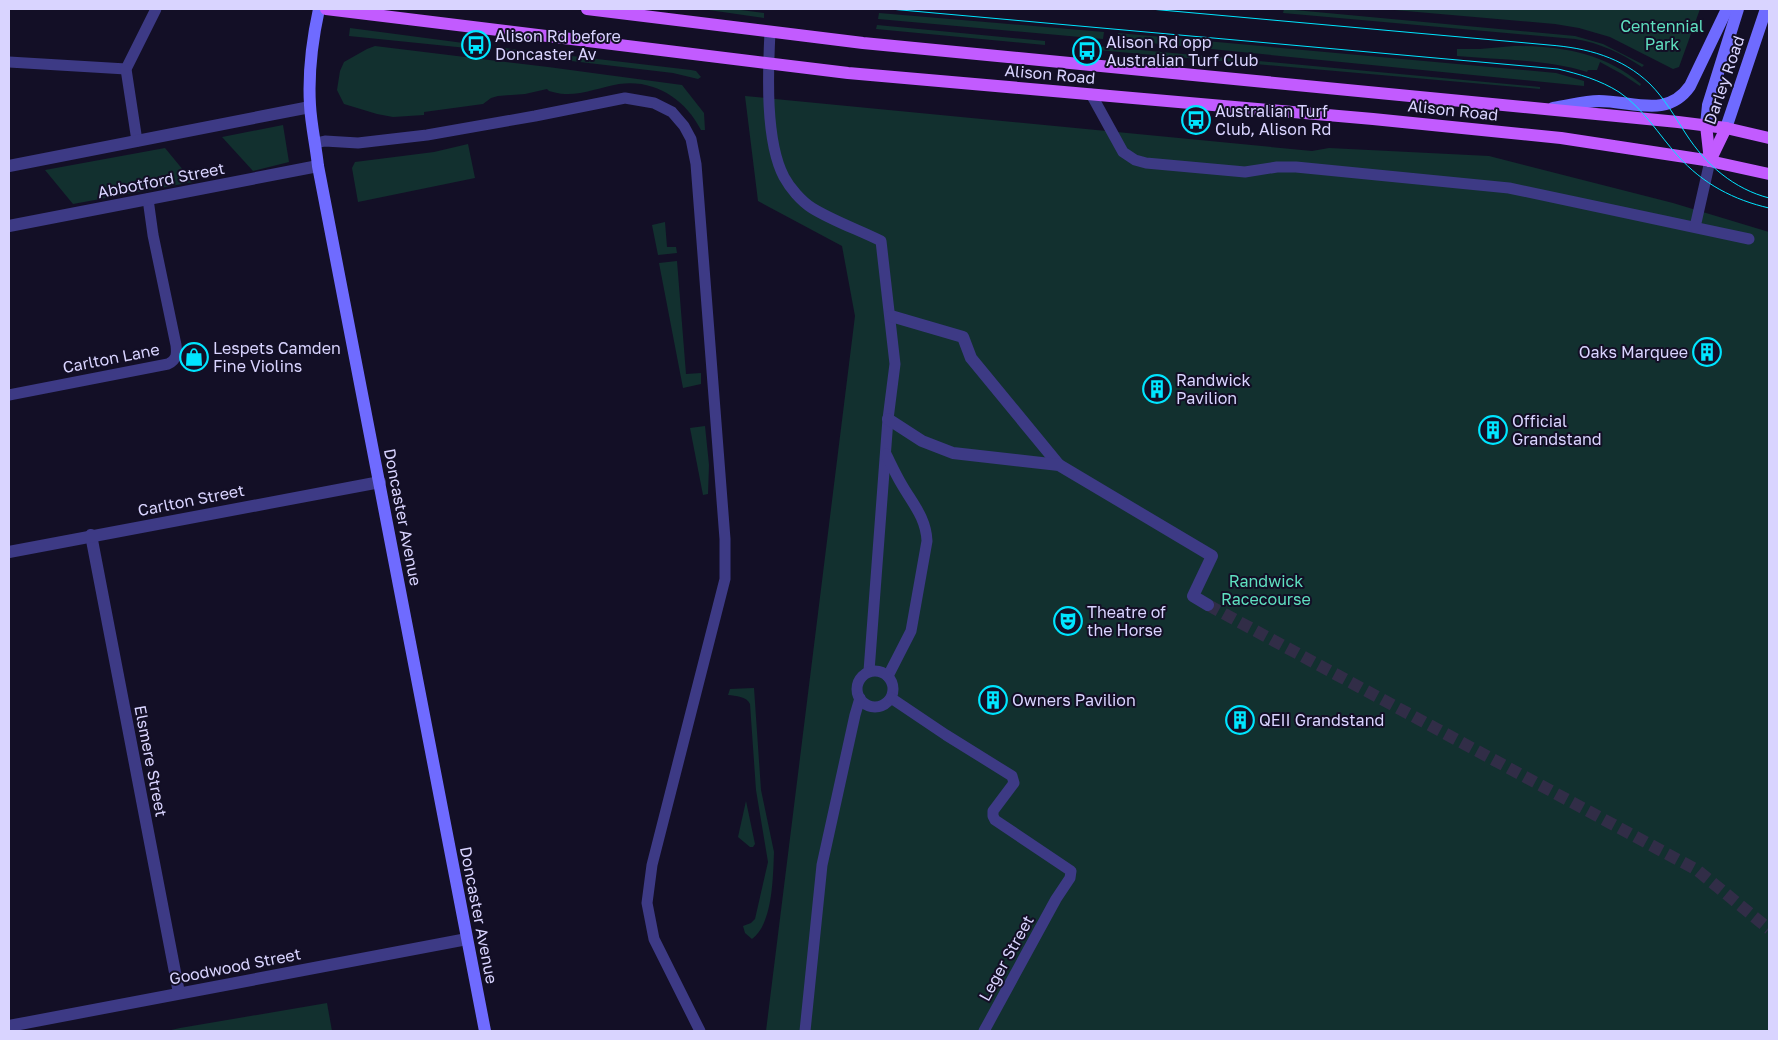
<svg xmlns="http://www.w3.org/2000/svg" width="1778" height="1040" viewBox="0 0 1778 1040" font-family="'Golos Text',sans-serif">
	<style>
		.green { fill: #12302f }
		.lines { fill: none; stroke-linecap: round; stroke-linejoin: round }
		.pedestrian-tunnel { stroke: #312d47; stroke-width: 12; stroke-dasharray: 12 6; stroke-linecap: butt }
		.service { stroke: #3d3a85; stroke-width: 11 }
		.pedestrian { stroke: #3d3a85; stroke-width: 12 }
		.minor { stroke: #3d3a85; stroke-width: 12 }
		.secondary { stroke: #6f6bff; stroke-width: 12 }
		.primary { stroke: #c25bff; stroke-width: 12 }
		.tram { stroke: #00e5ff; stroke-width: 1 }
		.labels { text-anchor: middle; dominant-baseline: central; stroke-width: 4; stroke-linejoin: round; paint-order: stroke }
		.park-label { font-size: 16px; fill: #5fe0c0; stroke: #130f26 }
		.poi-label { font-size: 16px; fill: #d9d4ff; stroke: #130f26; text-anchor: start }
		.street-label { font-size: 16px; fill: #d9d4ff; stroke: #130f26 }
	</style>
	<rect width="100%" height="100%" fill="#130f26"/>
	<g class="green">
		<polygon points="702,9 733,9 764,13 764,18"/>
		<path d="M1284,9L1575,36L1603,44L1644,65L1642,67C1621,53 1600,43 1575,39L1283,13Z"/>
		<polygon points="1383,9 1700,9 1679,67 1673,69 1610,37 1579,28 1555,24"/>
		<polygon points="879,13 1104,32 1103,39 878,19"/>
		<polygon points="877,25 1045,41 1045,45 876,29"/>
		<polygon points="350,28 471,44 467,48 349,36"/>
		<polygon points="1118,33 1556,73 1584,81 1584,86 1140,42 1133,38 1118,36"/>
		<path d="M375,46L548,67L682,85L704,113L705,130H701C685,99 655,79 619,84C602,87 581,95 565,94C560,94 554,92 549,91L547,89L525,94L498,96L491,98L483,104L424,112V115L393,117L377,114L344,104L337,90L340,71L344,62L367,49Z"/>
		<polygon points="1097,46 1540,87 1540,89 1097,50"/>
		<path d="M1514,46C1562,46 1604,53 1641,84L1640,86L1622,74L1600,62L1597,70H1588L1587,72C1547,59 1499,60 1457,56V49H1480Z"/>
		<polygon points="504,48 691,70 696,71 701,77 698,79 673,73 503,53"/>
		<polygon points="745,96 1312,151 1329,148 1489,156 1673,203 1769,232 1769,1031 766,1031 855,316 842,246 758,201"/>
		<polygon points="283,125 289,162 253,171 222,137"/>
		<polygon points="468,144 475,178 358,202 352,168 355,162 434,152"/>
		<polygon points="165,148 193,182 73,204 45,170"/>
		<polygon points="665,222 667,247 676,247 677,253 658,255 652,225"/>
		<polygon points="677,261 686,374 701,373 701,384 683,388 659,263"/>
		<polygon points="705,426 709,465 708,494 703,495 690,428"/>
		<path d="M754,688L761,790L774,852C773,876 773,924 752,939L745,933L743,926L751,923L755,919L768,862L756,790L750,704C746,696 736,696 728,695L730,689Z"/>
		<polygon points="746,801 755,844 753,847 750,847 738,837"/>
		<polygon points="327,1003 332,1031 167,1031 180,1028"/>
	</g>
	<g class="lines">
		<polyline class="pedestrian-tunnel" points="1208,605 1697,870 1769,929"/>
		<g class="service">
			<path d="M770,32C768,72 765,141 784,177C790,188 801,201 812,208C833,221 859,230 881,241L895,364L888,419L869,671"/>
			<polyline points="9,62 126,69"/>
			<polyline points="1091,94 1123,152 1135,160 1146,163 1245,172 1277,167 1296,167 1509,188 1749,239"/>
			<polyline points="137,141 126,69 156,9"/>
			<polyline points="316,143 325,141 358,143 427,135 535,116 625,98 654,103 672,112 684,126 691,139 696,164 725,539 725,579 652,865 647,903 654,939 700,1031"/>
			<polyline points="1695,227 1710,161"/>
			<path d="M9,395L168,364C177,360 177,354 176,345L153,235L148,199"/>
			<path d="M886,454C891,464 896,475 902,485C913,504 926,518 927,541L911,631L888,676"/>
			<circle cx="875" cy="689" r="18"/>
			<polyline points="891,698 946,735 1012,776 1014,783 993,811 993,816 995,820 1071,871 1070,878 1056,899 984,1031"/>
			<polyline points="805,1031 822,865 855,715 860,698"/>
		</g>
		<g class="pedestrian">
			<polyline points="891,316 963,337 971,358 1059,465"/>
			<polyline points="888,419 922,441 953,453 1059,465 1212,556 1193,596 1208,605"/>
		</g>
		<g class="minor">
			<polyline points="9,166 310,107"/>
			<polyline points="9,226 318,166"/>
			<polyline points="91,535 179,993"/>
			<polyline points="9,552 380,482"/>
			<polyline points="9,1026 467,939"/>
		</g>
		<g class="secondary">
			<path d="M319,9C312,41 308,72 310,105C311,125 316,146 318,166L485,1031"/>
			<path d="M1553,108C1568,106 1584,101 1599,101C1633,101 1667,119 1690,86L1727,9"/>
			<polyline points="1706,125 1708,105 1738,9"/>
			<polyline points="1726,128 1766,9"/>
		</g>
		<g class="primary">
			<polyline points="326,9 848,73 1373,119 1561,138 1705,160 1769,174"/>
			<polyline points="587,9 863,43 1678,122 1726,128 1769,138"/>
			<polyline points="1706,125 1710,161"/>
			<polyline points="1710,161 1726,128"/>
		</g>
		<g class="tram">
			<path d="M890,9L1558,69C1579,74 1600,80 1619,92C1644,109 1658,134 1678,156C1703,184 1734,200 1769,208"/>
			<path d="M1150,9L1549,45C1587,48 1622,57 1650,84C1665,99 1675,117 1686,134C1706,165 1734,189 1769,198"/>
		</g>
	</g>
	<defs>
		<symbol id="bus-ring" viewBox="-11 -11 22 22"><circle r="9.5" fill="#130f26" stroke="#00e5ff" stroke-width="1.5"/><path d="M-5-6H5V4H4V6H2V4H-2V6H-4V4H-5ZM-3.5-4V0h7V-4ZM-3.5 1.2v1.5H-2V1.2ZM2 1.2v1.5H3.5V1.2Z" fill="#00e5ff"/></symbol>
		<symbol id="building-ring" viewBox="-11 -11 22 22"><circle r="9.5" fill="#130f26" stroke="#00e5ff" stroke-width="1.5"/><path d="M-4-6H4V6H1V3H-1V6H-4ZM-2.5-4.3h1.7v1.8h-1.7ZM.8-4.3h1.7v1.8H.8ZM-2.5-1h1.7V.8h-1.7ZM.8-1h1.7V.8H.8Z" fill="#00e5ff"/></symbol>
		<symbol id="shop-ring" viewBox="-11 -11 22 22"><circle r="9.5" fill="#130f26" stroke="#00e5ff" stroke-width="1.5"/><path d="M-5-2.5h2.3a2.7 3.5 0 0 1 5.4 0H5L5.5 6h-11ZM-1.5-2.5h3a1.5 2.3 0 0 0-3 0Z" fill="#00e5ff"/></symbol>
		<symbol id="theatre-ring" viewBox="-11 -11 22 22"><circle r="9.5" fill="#130f26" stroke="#00e5ff" stroke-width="1.5"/><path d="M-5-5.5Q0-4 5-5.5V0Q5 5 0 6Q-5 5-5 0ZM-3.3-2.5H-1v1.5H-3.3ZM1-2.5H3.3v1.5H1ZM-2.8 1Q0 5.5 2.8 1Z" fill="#00e5ff"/></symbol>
	</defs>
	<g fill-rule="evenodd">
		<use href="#bus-ring" x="460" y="29" width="32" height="32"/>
		<use href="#bus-ring" x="1071" y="35" width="32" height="32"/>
		<use href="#bus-ring" x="1180" y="104" width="32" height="32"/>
		<use href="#building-ring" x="1691" y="336" width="32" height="32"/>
		<use href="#shop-ring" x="178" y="341" width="32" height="32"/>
		<use href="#building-ring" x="1141" y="373" width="32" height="32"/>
		<use href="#building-ring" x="1477" y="414" width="32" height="32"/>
		<use href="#theatre-ring" x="1052" y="605" width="32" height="32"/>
		<use href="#building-ring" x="977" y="684" width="32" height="32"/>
		<use href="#building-ring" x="1224" y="704" width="32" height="32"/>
	</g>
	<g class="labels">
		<g class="park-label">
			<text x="1662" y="26">Centennial<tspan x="1662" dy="18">Park</tspan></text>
			<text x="1266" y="581">Randwick<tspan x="1266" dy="18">Racecourse</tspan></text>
		</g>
		<g class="poi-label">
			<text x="495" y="36">Alison Rd before<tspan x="495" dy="18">Doncaster Av</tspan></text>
			<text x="1106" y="42">Alison Rd opp<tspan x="1106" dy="18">Australian Turf Club</tspan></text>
			<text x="1215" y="111">Australian Turf<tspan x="1215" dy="18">Club, Alison Rd</tspan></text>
			<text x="213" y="348">Lespets Camden<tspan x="213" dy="18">Fine Violins</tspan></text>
			<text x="1688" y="352" text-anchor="end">Oaks Marquee</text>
			<text x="1176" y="380">Randwick<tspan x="1176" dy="18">Pavilion</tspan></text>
			<text x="1512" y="421">Official<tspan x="1512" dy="18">Grandstand</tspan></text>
			<text x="1087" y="612">Theatre of<tspan x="1087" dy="18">the Horse</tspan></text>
			<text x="1012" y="700">Owners Pavilion</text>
			<text x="1259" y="720">QEII Grandstand</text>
		</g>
		<g class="street-label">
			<text transform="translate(1050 74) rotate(5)">Alison Road</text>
			<text transform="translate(1724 80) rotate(-71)">Darley Road</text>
			<text transform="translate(1453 110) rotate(6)">Alison Road</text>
			<text transform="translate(161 180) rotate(-11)">Abbotford Street</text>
			<text transform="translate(111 358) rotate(-11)">Carlton Lane</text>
			<text transform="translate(191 500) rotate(-11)">Carlton Street</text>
			<text transform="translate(403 517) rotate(79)">Doncaster Avenue</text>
			<text transform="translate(151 761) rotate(79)">Elsmere Street</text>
			<text transform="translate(479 915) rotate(79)">Doncaster Avenue</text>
			<text transform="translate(1006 958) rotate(-61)">Leger Street</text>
			<text transform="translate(235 966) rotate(-11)">Goodwood Street</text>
		</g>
	</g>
	<rect width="1778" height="1040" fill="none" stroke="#d9d4ff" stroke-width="20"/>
</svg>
